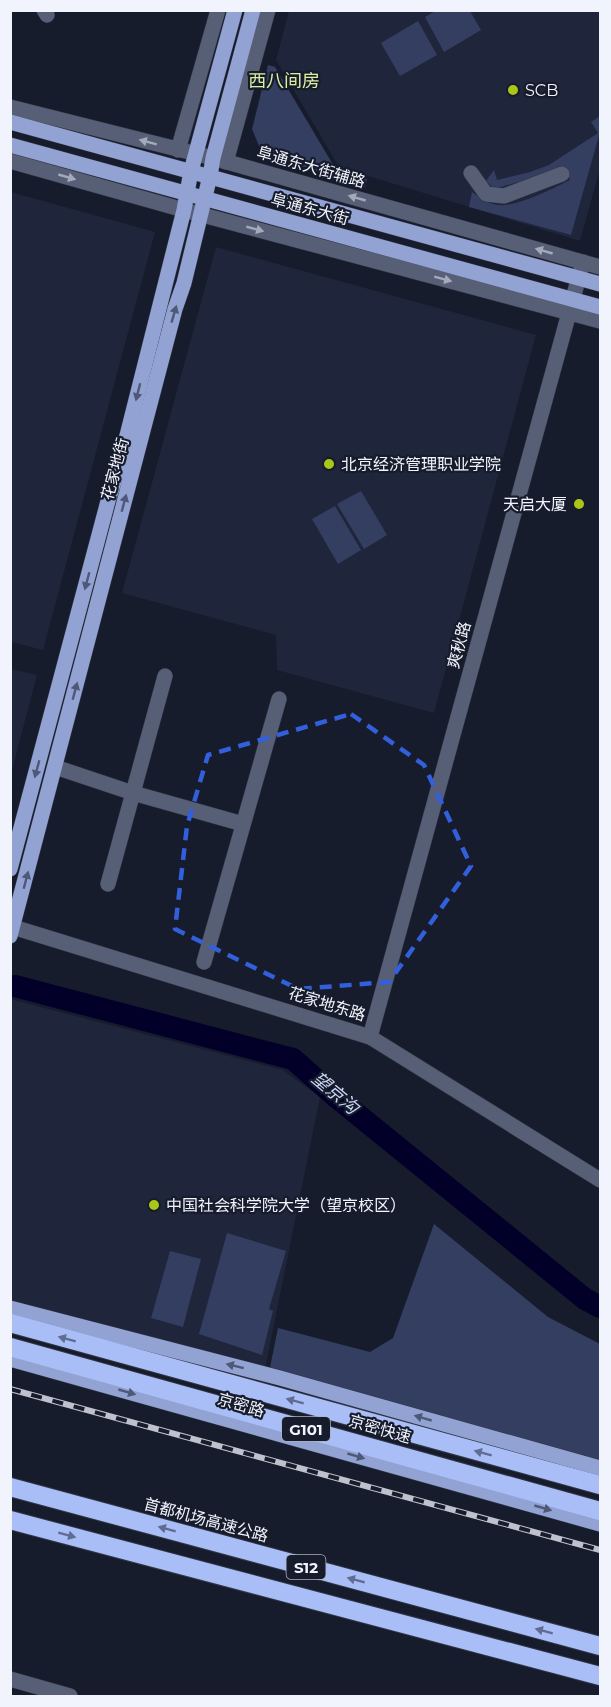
<svg xmlns="http://www.w3.org/2000/svg" width="611" height="1707" viewBox="0 0 611 1707" font-family="Montserrat,'Noto Sans SC',sans-serif">
	<style>
		.built { fill: #1f253b }
		.green { fill: #333e61 }
		.lines { fill: none; stroke-linecap: round; stroke-linejoin: round }
		.river { stroke: #020029; stroke-width: 22 }
		.minor-casing { stroke: #313645; stroke-width: 16 }
		.major-casing { stroke: #313645; stroke-width: 16 }
		.highway-casing { stroke: #313645; stroke-width: 20 }
		.minor { stroke: #575f77; stroke-width: 15 }
		.major { stroke: #92a2d3; stroke-width: 15 }
		.highway { stroke: #a9bdf7; stroke-width: 18 }
		.rail-casing { stroke: #bfc2cd; stroke-width: 6 }
		.rail { stroke: #171c2c; stroke-width: 4; stroke-dasharray: 11; stroke-linecap: butt }
		.oneway { fill: #a4aaba }
		.oneway2 { fill: #4e5877 }
		.oneway3 { fill: #606c92 }
		.marked { fill: none; stroke: #325fdc; stroke-width: 4.5; stroke-dasharray: 12 8; stroke-linejoin: round }
		.poi-dot { fill: #aac717; stroke: #171c2c; stroke-width: 2 }
		.labels { text-anchor: middle; dominant-baseline: central; stroke-width: 4.5; stroke-linejoin: round; paint-order: stroke }
		.shield { fill: #171c2c; stroke: #b0b3be; stroke-width: 1.5 }
		.shield-label { font-size: 15px; font-weight: bold; fill: #f1f4fd }
		.poi-label { font-size: 16px; fill: #f1f4fd; stroke: #171c2c; text-anchor: start }
		.street-label { font-size: 16px; fill: #f1f4fd; stroke: #171c2c }
		.neighbourhood-label { font-size: 18px; fill: #dbeea1; stroke: #171c2c }
		.water-label { font-size: 18px; font-style: italic; fill: #ccd8f8; stroke: #171c2c }
	</style>
	<rect width="100%" height="100%" fill="#171c2c"/>
	<g class="built">
		<polygon points="289,11 600,11 600,169 580,241 339,167 276,60"/>
		<polygon points="11,192 155,232 43,650 11,642"/>
		<polygon points="216,247 536,335 434,713 277,670 276,635 122,593"/>
		<polygon points="11,669 37,675 11,774 10,669"/>
		<polygon points="10,999 283,1070 320,1097 263,1379 11,1313"/>
	</g>
	<g class="green">
		<polygon points="437,10 470,11 481,30 444,52 425,17"/>
		<polygon points="418,21 437,55 400,76 381,43"/>
		<polygon points="268,65 275,67 335,168 367,179 365,187 262,153 252,129"/>
		<path d="M600,116V132L571,235L469,207L472,192C480,197 488,204 498,205C517,207 552,189 570,180L562,166L535,177L494,189L486,181L494,170L497,180L530,172L549,165L598,133L591,122Z"/>
		<polygon points="361,491 387,535 364,549 337,504"/>
		<polygon points="335,506 361,550 338,564 312,519"/>
		<polygon points="434,1224 548,1317 600,1344 600,1478 267,1382 278,1328 370,1352 393,1338"/>
		<polygon points="227,1233 286,1251 269,1309 273,1311 262,1355 199,1334"/>
		<polygon points="170,1251 201,1259 183,1327 151,1318"/>
	</g>
	<g class="lines">
		<polyline class="river" points="15,986 293,1059 336,1097 585,1299 600,1307"/>
		<defs>
			<g id="minor">
				<polyline points="44,10 47,15"/>
				<polyline points="10,107 213,158 600,267"/>
				<polyline points="178,150 218,10"/>
				<polyline points="10,161 184,210 600,321"/>
				<polyline points="226,162 268,10"/>
				<polyline points="471,173 486,194 504,196 562,174"/>
				<polyline points="55,767 133,793 243,824"/>
				<polyline points="108,884 165,676"/>
				<polyline points="13,927 370,1037 600,1180"/>
				<polyline points="204,962 279,699"/>
				<polyline points="370,1037 583,262"/>
				<polyline points="10,1679 70,1696"/>
			</g>
			<g id="major">
				<polyline points="10,122 600,284"/>
				<polyline points="10,145 600,307"/>
				<polyline points="10,869 108,501 120,463 184,210 191,171 235,10"/>
				<polyline points="10,936 175,309 184,283 210,176 213,158 253,10"/>
				<polyline points="10,1308 280,1378 600,1468"/>
				<polyline points="10,1359 600,1524"/>
			</g>
			<g id="highway">
				<polyline points="10,1323 600,1485"/>
				<polyline points="10,1347 600,1511"/>
				<polyline points="10,1487 600,1646"/>
				<polyline points="10,1520 600,1676"/>
			</g>
		</defs>
		<use href="#minor" class="minor-casing"/>
		<use href="#major" class="major-casing"/>
		<use href="#highway" class="highway-casing"/>
		<use href="#minor" class="minor"/>
		<use href="#major" class="major"/>
		<use href="#highway" class="highway"/>
		<defs>
			<polyline id="rail" points="10,1389 600,1550"/>
		</defs>
		<use href="#rail" class="rail-casing"/>
		<use href="#rail" class="rail"/>
	</g>
	<defs><path id="oneway-solid" d="M-6-.8H1V-3.2L6.5 0L1 3.2V.8H-6Z" transform="scale(1.5)"/></defs>
	<g class="oneway">
		<use href="#oneway-solid" transform="translate(148 142) rotate(-165)"/>
		<use href="#oneway-solid" transform="translate(67 177) rotate(16)"/>
		<use href="#oneway-solid" transform="translate(357 198) rotate(-164)"/>
		<use href="#oneway-solid" transform="translate(255 229) rotate(15)"/>
		<use href="#oneway-solid" transform="translate(544 251) rotate(-164)"/>
		<use href="#oneway-solid" transform="translate(443 279) rotate(15)"/>
	</g>
	<g class="oneway2">
		<use href="#oneway-solid" transform="translate(174 314) rotate(-74)"/>
		<use href="#oneway-solid" transform="translate(138 392) rotate(104)"/>
		<use href="#oneway-solid" transform="translate(124 503) rotate(-75)"/>
		<use href="#oneway-solid" transform="translate(87 581) rotate(105)"/>
		<use href="#oneway-solid" transform="translate(75 691) rotate(-75)"/>
		<use href="#oneway-solid" transform="translate(37 769) rotate(105)"/>
		<use href="#oneway-solid" transform="translate(26 880) rotate(-75)"/>
		<use href="#oneway-solid" transform="translate(235 1366) rotate(-166)"/>
		<use href="#oneway-solid" transform="translate(127 1392) rotate(16)"/>
		<use href="#oneway-solid" transform="translate(423 1418) rotate(-164)"/>
		<use href="#oneway-solid" transform="translate(356 1456) rotate(16)"/>
		<use href="#oneway-solid" transform="translate(543 1508) rotate(16)"/>
	</g>
	<g class="oneway3">
		<use href="#oneway-solid" transform="translate(67 1339) rotate(-165)"/>
		<use href="#oneway-solid" transform="translate(295 1401) rotate(-165)"/>
		<use href="#oneway-solid" transform="translate(483 1453) rotate(-165)"/>
		<use href="#oneway-solid" transform="translate(167 1529) rotate(-165)"/>
		<use href="#oneway-solid" transform="translate(67 1535) rotate(15)"/>
		<use href="#oneway-solid" transform="translate(356 1580) rotate(-165)"/>
		<use href="#oneway-solid" transform="translate(544 1631) rotate(-165)"/>
	</g>
	<path class="marked" d="M351,714L424,765L471,866L389,982L298,989L175,929L187,826L208,755Z"/>
	<g class="poi-dot">
		<circle cx="513" cy="90" r="6"/>
		<circle cx="329" cy="464" r="6"/>
		<circle cx="579" cy="504" r="6"/>
		<circle cx="154" cy="1205" r="6"/>
	</g>
	<g class="labels">
		<g class="shield">
			<rect x="282" y="1417" width="48" height="24" rx="4.5"/>
			<rect x="286.5" y="1555" width="39" height="24" rx="4.5"/>
		</g>
		<g class="shield-label">
			<text x="306" y="1429">G101</text>
			<text x="306" y="1567">S12</text>
		</g>
		<g class="poi-label">
			<text x="525" y="90">SCB</text>
			<text x="341" y="464">北京经济管理职业学院</text>
			<text x="567" y="504" text-anchor="end">天启大厦</text>
			<text x="166" y="1205">中国社会科学院大学（望京校区）</text>
		</g>
		<g class="street-label">
			<text transform="translate(311 167) rotate(16)">阜通东大街辅路</text>
			<text transform="translate(310 209) rotate(15)">阜通东大街</text>
			<text transform="translate(115 469) rotate(-75)">花家地街</text>
			<text transform="translate(459 645) rotate(-75)">爽秋路</text>
			<text transform="translate(327 1004) rotate(17)">花家地东路</text>
			<text transform="translate(241 1405) rotate(16)">京密路</text>
			<text transform="translate(380 1429) rotate(16)">京密快速</text>
			<text transform="translate(206 1520) rotate(15)">首都机场高速公路</text>
		</g>
		<g class="neighbourhood-label">
			<text x="284" y="81">西八间房</text>
		</g>
		<g class="water-label">
			<text transform="translate(335 1093) rotate(40)">望京沟</text>
		</g>
	</g>
	<rect width="611" height="1707" fill="none" stroke="#f1f4fd" stroke-width="24"/>
</svg>
